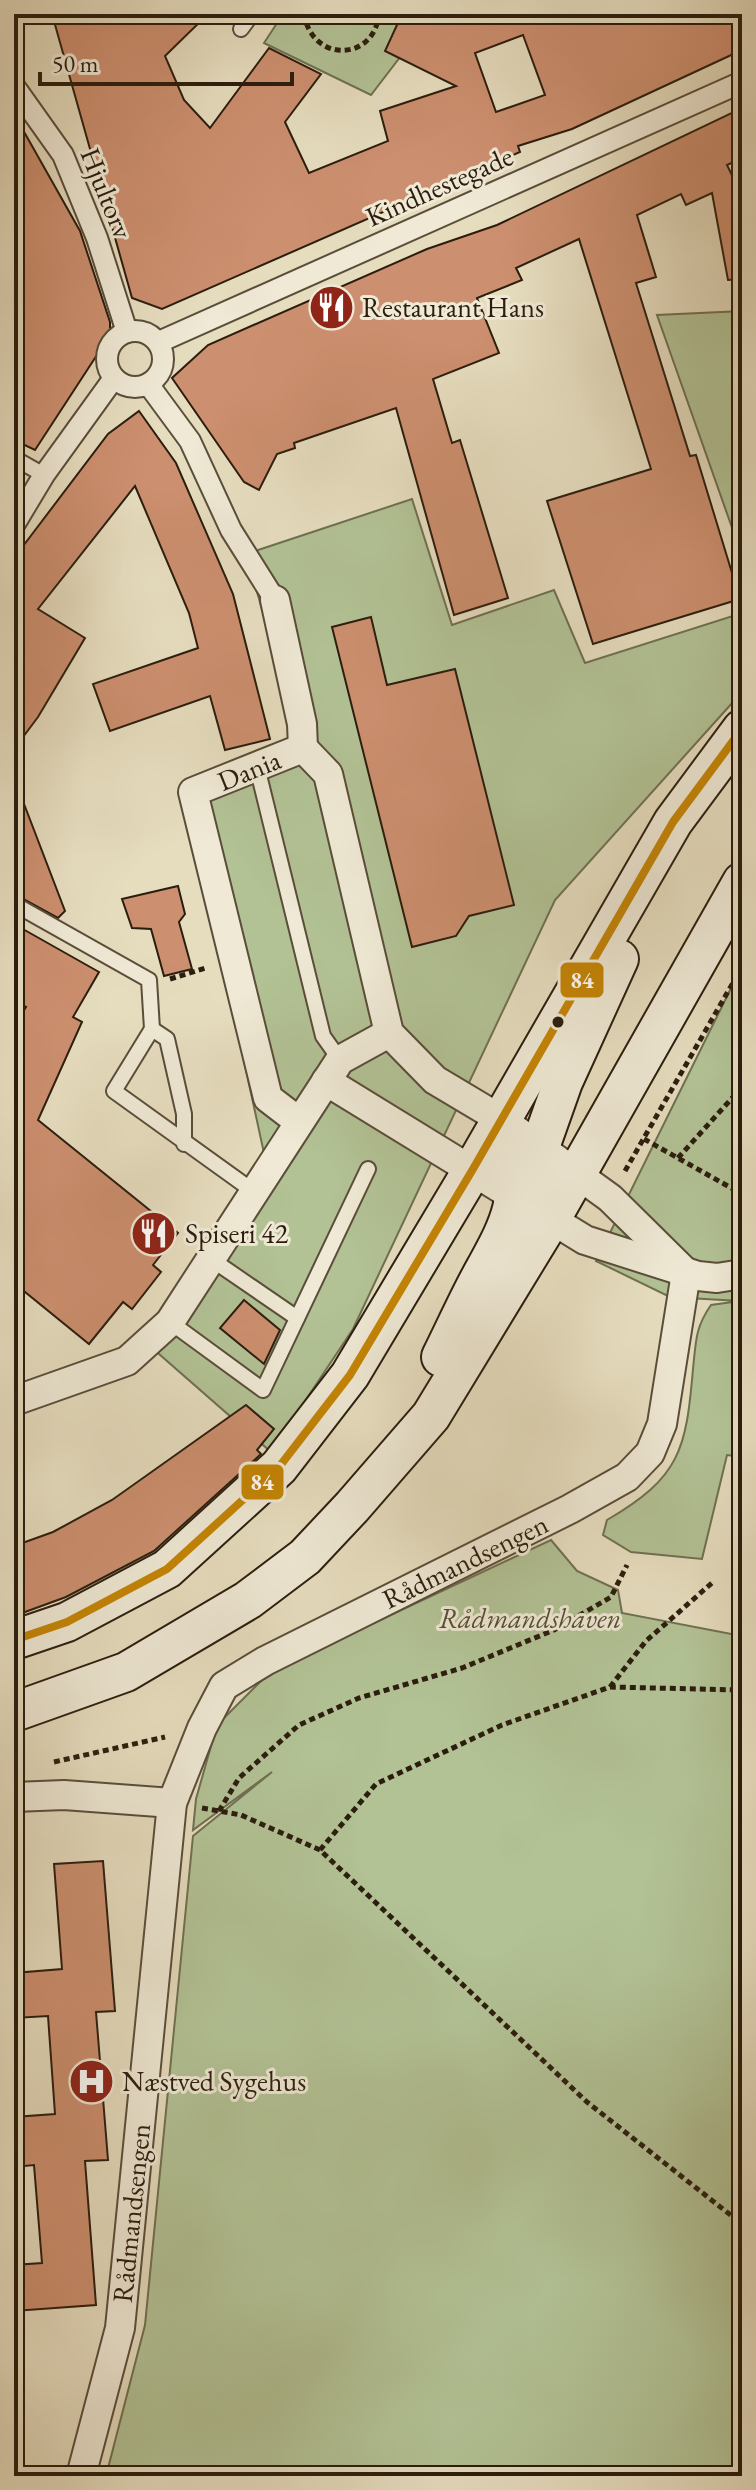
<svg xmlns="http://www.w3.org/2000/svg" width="756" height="2490" viewBox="0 0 756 2490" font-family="'EB Garamond',serif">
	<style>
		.green { fill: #b2c295; stroke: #6e7052; stroke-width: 2 }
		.building { fill: #cc8f6f; stroke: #2b1d0e; stroke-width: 2; fill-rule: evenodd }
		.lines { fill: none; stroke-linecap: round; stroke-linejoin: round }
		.service-casing { stroke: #5a4d3a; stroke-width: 18 }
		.pedestrian-casing { stroke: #5a4d3a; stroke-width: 24 }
		.minor-casing { stroke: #5a4d3a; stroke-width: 32 }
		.secondary-casing { stroke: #2b1d0e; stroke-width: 42 }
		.path { stroke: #2b1d0e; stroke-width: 5; stroke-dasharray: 6 4; stroke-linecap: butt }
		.service { stroke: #efe9d5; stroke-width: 14 }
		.pedestrian { stroke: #efe9d5; stroke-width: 20 }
		.minor { stroke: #efe9d5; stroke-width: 28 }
		.secondary { stroke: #efe9d5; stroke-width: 38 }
		.bus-1-casing { stroke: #efe9d5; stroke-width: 14 }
		.bus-1 { stroke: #c48404; stroke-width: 8 }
		.bus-dot { fill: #2b1d0e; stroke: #efe9d5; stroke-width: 3 }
		.labels { text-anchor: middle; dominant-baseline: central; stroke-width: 6; stroke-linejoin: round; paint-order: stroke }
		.street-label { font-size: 28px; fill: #2b1d0e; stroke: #efe9d5 }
		.poi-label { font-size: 28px; fill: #2b1d0e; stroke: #efe9d5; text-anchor: start }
		.park-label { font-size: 28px; font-style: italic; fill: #544f36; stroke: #efe9d5 }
		.line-badge { stroke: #efe9d5; stroke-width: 3 }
		.badge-label { font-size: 22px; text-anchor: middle; font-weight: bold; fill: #fff }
	</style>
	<rect width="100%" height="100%" fill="#e6ddbf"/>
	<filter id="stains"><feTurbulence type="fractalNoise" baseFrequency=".0025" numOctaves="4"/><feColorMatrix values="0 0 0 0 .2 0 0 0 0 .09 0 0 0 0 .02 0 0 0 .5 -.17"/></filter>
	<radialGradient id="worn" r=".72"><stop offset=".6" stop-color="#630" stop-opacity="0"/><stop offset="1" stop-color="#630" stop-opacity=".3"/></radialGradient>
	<g class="green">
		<polygon points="283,14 396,14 420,31 371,95 264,43"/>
		<polygon points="742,311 742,556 657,315"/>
		<polygon points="412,499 452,625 554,590 585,663 742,613 742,692 555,900 353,1329 271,1452 151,1347 267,1167 217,936 182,797 304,754 246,554"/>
		<path d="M742,966V1457L727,1455L702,1559L631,1552L603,1535L607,1520C681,1477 686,1449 693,1369C696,1341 695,1328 711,1305L740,1301L670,1297L596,1261Z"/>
		<polygon points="551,1540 577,1571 618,1590 622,1613 742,1636 742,2476 106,2476 145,2325 193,1836 272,1772 193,1830 196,1799 217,1725 271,1671"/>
	</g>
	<g class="building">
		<path d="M52,14H208L165,56L184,100L210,128L269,48L321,74L285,122L309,173L388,141L380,111L456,86L385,51L402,14H742V50L572,129L518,146L520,152L162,309L132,298ZM523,35L545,95L496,112L475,53Z"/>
		<polygon points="742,108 742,158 727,165 742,196 742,279 728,280 712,193 686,205 681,194 637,215 656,277 636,283 690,456 696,455 740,599 593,644 547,501 651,469 579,239 516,268 522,280 477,298 499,353 433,379 452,443 460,440 508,598 454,615 396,408 294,443 295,448 277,454 259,490 244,482 172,378 208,345 427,249 497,225"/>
		<polygon points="14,114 80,231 110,322 110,335 35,450 14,440"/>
		<polygon points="139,411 176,463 233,594 270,739 225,750 210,696 110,731 93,684 198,648 189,613 135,486 38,609 85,638 38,717 14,749 14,558 108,434"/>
		<polygon points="371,617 387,685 455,669 514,905 469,916 456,936 412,947 332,627"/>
		<polygon points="16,783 65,911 58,918 14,894"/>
		<polygon points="178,886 185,914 179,922 192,969 164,976 151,929 132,928 122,899"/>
		<polygon points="14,924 99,972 73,1017 82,1022 38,1120 178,1233 153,1265 161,1272 132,1309 123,1302 89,1344 14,1283 14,1027 26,1007 14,1001"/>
		<polygon points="244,1300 280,1330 264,1364 220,1328"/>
		<polygon points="246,1405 274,1429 257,1450 261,1454 154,1551 66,1597 14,1616 14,1546 53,1532 112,1500"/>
		<polygon points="103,1861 115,2011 96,2012 108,2160 85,2161 96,2305 14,2311 14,2265 42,2263 34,2165 14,2167 14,2117 55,2114 48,2016 14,2018 14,1973 62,1969 54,1864"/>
	</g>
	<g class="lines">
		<defs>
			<g id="service">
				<polyline points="241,29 252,14"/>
				<polyline points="14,458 44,475"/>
				<polyline points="257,767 323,1036 340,1060"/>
				<polyline points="14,904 149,980 152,1029"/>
				<polyline points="184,1144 184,1114 167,1039 152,1029 114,1091 253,1191"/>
				<polyline points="211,1259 297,1318"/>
				<polyline points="170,1322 263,1390 368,1169"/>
			</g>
			<g id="pedestrian">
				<polyline points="14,86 63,155 97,238 127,332"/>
				<circle cx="135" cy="359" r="28"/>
				<polyline points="159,342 742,82"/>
				<polyline points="148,384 190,441 231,530 275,600"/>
				<polyline points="14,525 44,475 114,378"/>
			</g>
			<g id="minor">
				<polyline points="275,600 302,724 303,748"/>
				<polyline points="303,748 328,774 389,1033 435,1080 502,1120 610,1198 686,1273"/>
				<polyline points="326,1081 585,1240 698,1276 717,1278 742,1274"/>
				<polyline points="298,1121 268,1098 193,792 303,748"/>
				<polyline points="14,1401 127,1361 170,1322 340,1060 389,1033"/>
				<polyline points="14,1797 64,1795 172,1803"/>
				<polyline points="81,2476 120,2328 172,1803 202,1728 224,1686 265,1661 570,1509 627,1477 650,1453 662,1424 686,1273"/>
			</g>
			<g id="secondary">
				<polyline points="551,1219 540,1178 540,1147 563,1082 619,959"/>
				<path d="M441,1357C454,1331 466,1304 480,1278C509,1225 526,1199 507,1137"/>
				<polyline points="14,1640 67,1622 167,1569 279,1467 350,1375 473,1169 673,822 742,729"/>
				<polyline points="14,1712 126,1672 248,1600 305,1557 352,1507 431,1416 551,1219 742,882"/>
			</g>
		</defs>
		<use href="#service" class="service-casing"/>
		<use href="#pedestrian" class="pedestrian-casing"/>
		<use href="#minor" class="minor-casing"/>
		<use href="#secondary" class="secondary-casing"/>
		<g class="path">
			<path d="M304,14C312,63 374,62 379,14"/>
			<polyline points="170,979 206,968"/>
			<polyline points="644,1139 742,1194"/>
			<polyline points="678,1158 742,1087"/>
			<polyline points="625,1171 742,967"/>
			<polyline points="610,1687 646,1641 713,1582"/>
			<polyline points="54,1762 165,1737"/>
			<polyline points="202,1808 241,1815 320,1850 587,2102 742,2224"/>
			<polyline points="219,1811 239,1778 299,1725 359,1698 462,1668 554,1630 611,1597 627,1565"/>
			<polyline points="320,1850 376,1784 502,1725 610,1687 742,1690"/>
		</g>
		<use href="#service" class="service"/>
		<use href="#pedestrian" class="pedestrian"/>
		<use href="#minor" class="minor"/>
		<use href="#secondary" class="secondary"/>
		<defs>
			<polyline id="bus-1" points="14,1640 67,1622 167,1569 279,1467 350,1375 473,1169 673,822 742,729"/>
		</defs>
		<use href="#bus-1" class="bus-1-casing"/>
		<use href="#bus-1" class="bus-1"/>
	</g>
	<defs>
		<symbol id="restaurant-disc" viewBox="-11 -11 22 22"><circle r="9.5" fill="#8f2418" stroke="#efe9d5"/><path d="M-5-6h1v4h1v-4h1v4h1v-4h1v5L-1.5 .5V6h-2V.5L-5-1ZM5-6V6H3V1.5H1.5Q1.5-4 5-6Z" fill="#fff"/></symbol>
		<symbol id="hospital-disc" viewBox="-11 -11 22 22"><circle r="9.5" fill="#8f2418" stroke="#efe9d5"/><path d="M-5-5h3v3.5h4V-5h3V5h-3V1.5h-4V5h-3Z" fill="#fff"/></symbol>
	</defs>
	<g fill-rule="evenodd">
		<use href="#restaurant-disc" x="306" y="282" width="51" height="51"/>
		<use href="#restaurant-disc" x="128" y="1208" width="51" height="51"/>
		<use href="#hospital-disc" x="66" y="2056" width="51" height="51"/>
	</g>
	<circle class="bus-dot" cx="558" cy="1022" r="7"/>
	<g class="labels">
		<g class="street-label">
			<text transform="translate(439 186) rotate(-24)">Kindhestegade</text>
			<text transform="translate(107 193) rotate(68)">Hjultorv</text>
			<text transform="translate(249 770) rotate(-22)">Dania</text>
			<text transform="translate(465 1561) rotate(-26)">Rådmandsengen</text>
			<text transform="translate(131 2213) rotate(-84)">Rådmandsengen</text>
		</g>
		<g class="poi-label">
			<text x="362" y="307">Restaurant Hans</text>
			<text x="185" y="1233">Spiseri 42</text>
			<text x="122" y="2081">Næstved Sygehus</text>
		</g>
		<g class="park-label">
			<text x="530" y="1618">Rådmandshaven</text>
		</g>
	</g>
	<g class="line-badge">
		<rect x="559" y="961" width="46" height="38" rx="8" fill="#c48404"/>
		<rect x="240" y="1463" width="45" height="38" rx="8" fill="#c48404"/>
	</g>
	<g class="badge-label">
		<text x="582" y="988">84</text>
		<text x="262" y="1490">84</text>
	</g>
	<rect width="756" height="2490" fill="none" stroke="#e6ddbf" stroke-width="48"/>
	<rect x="16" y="16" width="724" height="2458" fill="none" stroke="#2b1d0e" stroke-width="4"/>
	<rect x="24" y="24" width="708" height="2442" fill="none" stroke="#2b1d0e" stroke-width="2"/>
	<path d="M40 72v12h252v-12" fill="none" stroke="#2b1d0e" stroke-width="4"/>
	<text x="52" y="72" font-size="24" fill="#2b1d0e" stroke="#efe9d5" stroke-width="6" paint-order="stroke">50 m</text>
	<rect width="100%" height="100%" filter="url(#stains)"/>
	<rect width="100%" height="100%" fill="url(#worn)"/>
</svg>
